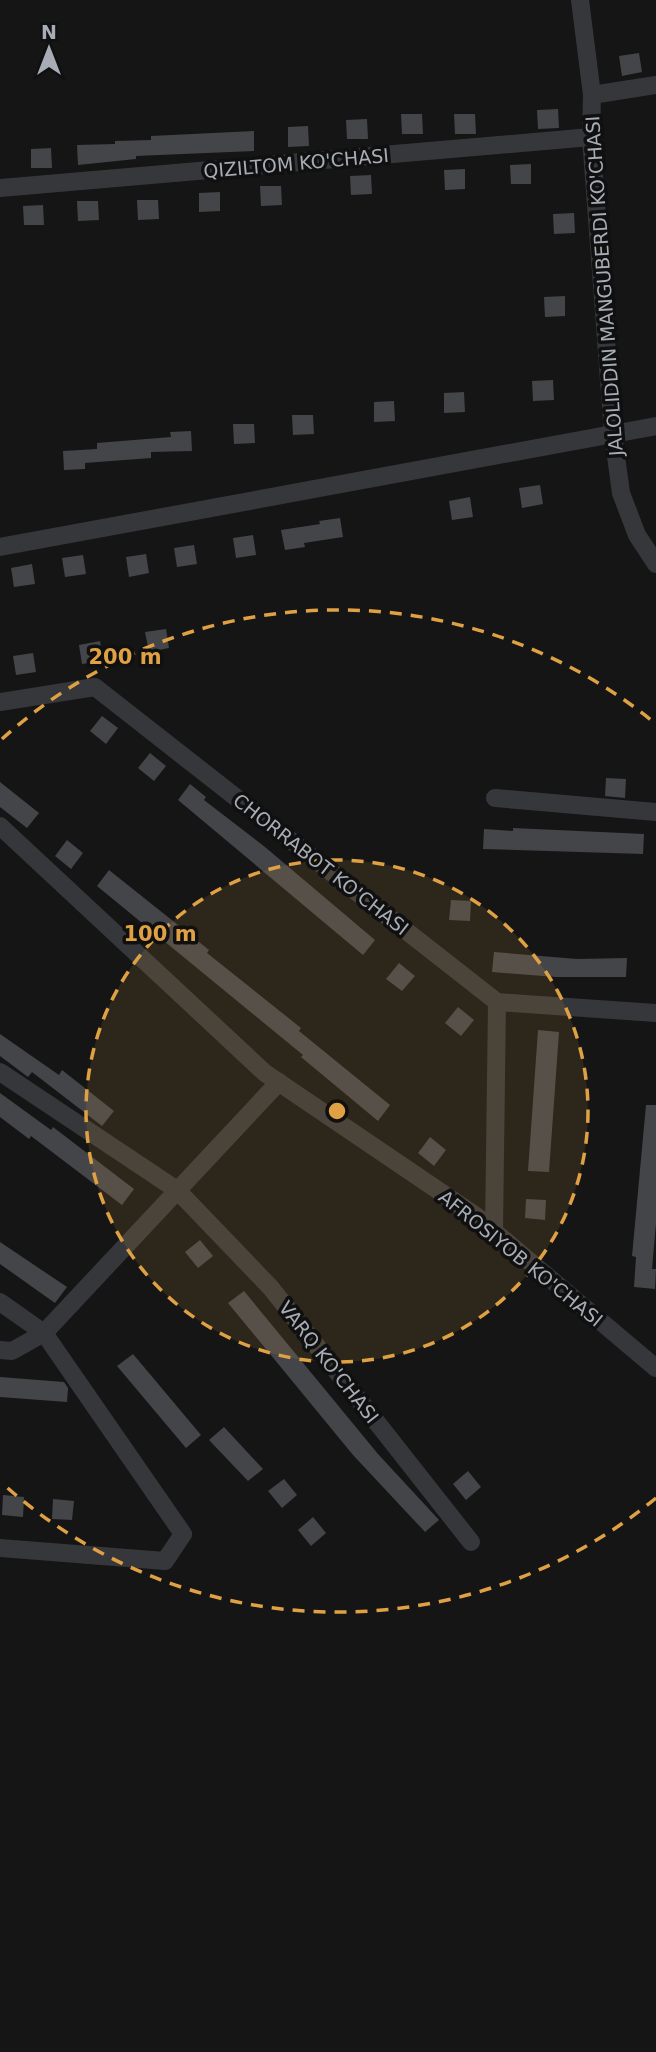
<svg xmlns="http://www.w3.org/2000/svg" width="656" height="2052" viewBox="0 0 656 2052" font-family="'DejaVu Sans',sans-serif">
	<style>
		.building { fill: #444549 }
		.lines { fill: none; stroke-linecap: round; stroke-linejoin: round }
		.minor { stroke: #36373b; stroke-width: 18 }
		.ring { fill: none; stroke: #dfa144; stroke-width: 3.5; stroke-dasharray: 12 9 }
		.labels { text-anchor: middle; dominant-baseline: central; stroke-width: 7; stroke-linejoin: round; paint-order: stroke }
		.street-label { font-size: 19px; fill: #a8adb5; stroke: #101011 }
		.centre { fill: #dfa144; stroke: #101011; stroke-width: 3.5 }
		.ring-label { font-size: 21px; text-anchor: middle; font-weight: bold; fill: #dfa144; stroke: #101011; stroke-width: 7; stroke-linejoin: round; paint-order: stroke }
	</style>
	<rect width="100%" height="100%" fill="#151516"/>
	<g class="building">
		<polygon points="639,53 642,72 622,76 619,56"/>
		<polygon points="558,109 559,128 538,129 537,110"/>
		<polygon points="401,114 422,114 423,134 402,134"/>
		<polygon points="454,114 475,114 476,134 455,134"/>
		<polygon points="367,119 368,139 347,139 346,120"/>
		<polygon points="308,126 309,146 288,147 288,127"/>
		<polygon points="254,131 254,151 136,156 136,159 78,165 77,145 115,144 115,141 151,140 151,136"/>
		<polygon points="51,148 52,168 31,168 31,149"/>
		<polygon points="531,164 531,184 511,184 510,165"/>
		<polygon points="465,169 465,189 445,190 444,170"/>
		<polygon points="371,175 372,194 351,195 350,176"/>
		<polygon points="260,186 281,186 282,205 261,206"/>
		<polygon points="220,192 220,211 199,212 199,193"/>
		<polygon points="137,200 158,200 159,219 138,220"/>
		<polygon points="77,201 98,201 99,220 78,221"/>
		<polygon points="43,205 44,225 24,225 23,206"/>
		<polygon points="574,213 575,233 554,234 553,214"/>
		<polygon points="565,296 565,316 545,317 544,297"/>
		<polygon points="553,380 554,400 533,401 532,381"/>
		<polygon points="464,392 465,412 444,413 444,393"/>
		<polygon points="394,401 395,421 374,422 374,402"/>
		<polygon points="292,415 313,415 314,434 293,435"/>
		<polygon points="233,424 254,424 255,443 234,444"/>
		<polygon points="191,431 192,451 151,452 151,458 85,463 85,469 64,470 63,451 97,449 97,443 171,437 170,432"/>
		<polygon points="540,485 543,504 522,508 519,488"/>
		<polygon points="470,497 473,517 452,520 449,501"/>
		<polygon points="340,518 343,537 304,543 305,547 285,550 281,530 320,524 319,521"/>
		<polygon points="253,535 256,555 236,558 233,538"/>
		<polygon points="194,545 197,564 177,567 174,548"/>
		<polygon points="146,554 149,573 129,577 126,557"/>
		<polygon points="83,555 86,574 65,577 62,558"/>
		<polygon points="32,564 35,584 14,587 11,568"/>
		<polygon points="166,629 169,648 149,652 145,632"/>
		<polygon points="100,641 103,661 82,664 79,645"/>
		<polygon points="33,653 36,672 16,675 13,656"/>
		<polygon points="102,716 118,728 106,744 90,731"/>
		<polygon points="150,753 166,766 154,781 138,768"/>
		<polygon points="606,778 626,779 625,798 605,796"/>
		<polygon points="0,782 39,813 27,828 0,807"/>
		<polygon points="190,784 206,797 204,800 265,847 375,940 363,955 178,800"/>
		<polygon points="513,828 644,834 643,854 483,849 484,829 513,831"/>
		<polygon points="67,840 83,853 71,869 55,856"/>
		<polygon points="109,870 183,929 209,950 207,953 301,1028 299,1031 390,1105 378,1121 301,1057 303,1055 97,886"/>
		<polygon points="451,900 471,901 470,921 449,920"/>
		<polygon points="494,952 577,959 627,958 626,977 556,977 492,972"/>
		<polygon points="399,963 415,976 402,991 386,979"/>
		<polygon points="458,1007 474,1020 461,1036 445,1023"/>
		<polygon points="538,1030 559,1032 549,1172 528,1171"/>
		<polygon points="0,1034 59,1075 62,1070 114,1111 102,1126 32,1072 28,1077 0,1056"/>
		<polygon points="0,1093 51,1130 53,1127 134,1189 122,1205 31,1136 29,1139 0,1117"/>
		<polygon points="646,1105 656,1105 656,1223 652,1269 656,1269 655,1289 634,1287 636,1257 632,1256"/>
		<polygon points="430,1137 446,1150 434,1166 418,1153"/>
		<polygon points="526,1199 546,1200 545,1220 525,1218"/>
		<polygon points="200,1240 213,1256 198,1268 185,1252"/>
		<polygon points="0,1242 67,1287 55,1303 0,1264"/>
		<polygon points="244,1291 378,1454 439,1520 425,1532 353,1455 228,1303"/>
		<polygon points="133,1354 201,1435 186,1448 117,1366"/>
		<polygon points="0,1377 64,1382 68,1388 67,1402 0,1397"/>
		<polygon points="224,1427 263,1469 248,1481 209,1440"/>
		<polygon points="468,1471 481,1487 466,1500 453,1484"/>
		<polygon points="284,1479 297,1495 282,1508 268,1491"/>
		<polygon points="3,1495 24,1497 23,1517 2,1515"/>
		<polygon points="53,1499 74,1501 72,1520 52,1519"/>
		<polygon points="313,1517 326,1533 311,1546 298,1530"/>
	</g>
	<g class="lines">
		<g class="minor">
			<polyline points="580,0 592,95 591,137 613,434 621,493 637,535 656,564"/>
			<polyline points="592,95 656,85"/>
			<polyline points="0,188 591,137"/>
			<polyline points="0,547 656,426"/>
			<polyline points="0,702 95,687 497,1002 656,1013"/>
			<polyline points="495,798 656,812"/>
			<polyline points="0,826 265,1073 476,1216 656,1368"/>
			<polyline points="0,1072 177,1190 271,1288 471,1542"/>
			<polyline points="494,1231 497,1002"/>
			<polyline points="0,1302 44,1333 183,1534 165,1561 0,1548"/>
			<polyline points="0,1350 12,1351 44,1333 279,1082"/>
		</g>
	</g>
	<circle cx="337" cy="1111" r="251" fill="#dfa144" fill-opacity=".12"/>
	<g class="ring">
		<circle cx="337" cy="1111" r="251"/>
		<path d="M656 1498A501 501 0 0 1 2 1483M2 739A501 501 0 0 1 656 724"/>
	</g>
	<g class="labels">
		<g class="street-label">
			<text transform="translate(296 163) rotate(-5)">QIZILTOM KO'CHASI</text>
			<text transform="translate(604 286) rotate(-94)">JALOLIDDIN MANGUBERDI KO'CHASI</text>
			<text transform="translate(321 864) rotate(38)">CHORRABOT KO'CHASI</text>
			<text transform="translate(521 1258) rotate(39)">AFROSIYOB KO'CHASI</text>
			<text transform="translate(329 1362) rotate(52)">VARQ KO'CHASI</text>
		</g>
	</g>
	<circle cx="337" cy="1111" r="10" class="centre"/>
	<g class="ring-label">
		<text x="125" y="664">200 m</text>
		<text x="160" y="941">100 m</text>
	</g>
	<g transform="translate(49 49)" stroke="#101011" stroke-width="5" paint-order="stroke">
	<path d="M0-5L12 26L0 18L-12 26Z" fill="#a8adb5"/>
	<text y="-10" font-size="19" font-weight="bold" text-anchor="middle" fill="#a8adb5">N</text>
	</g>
</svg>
